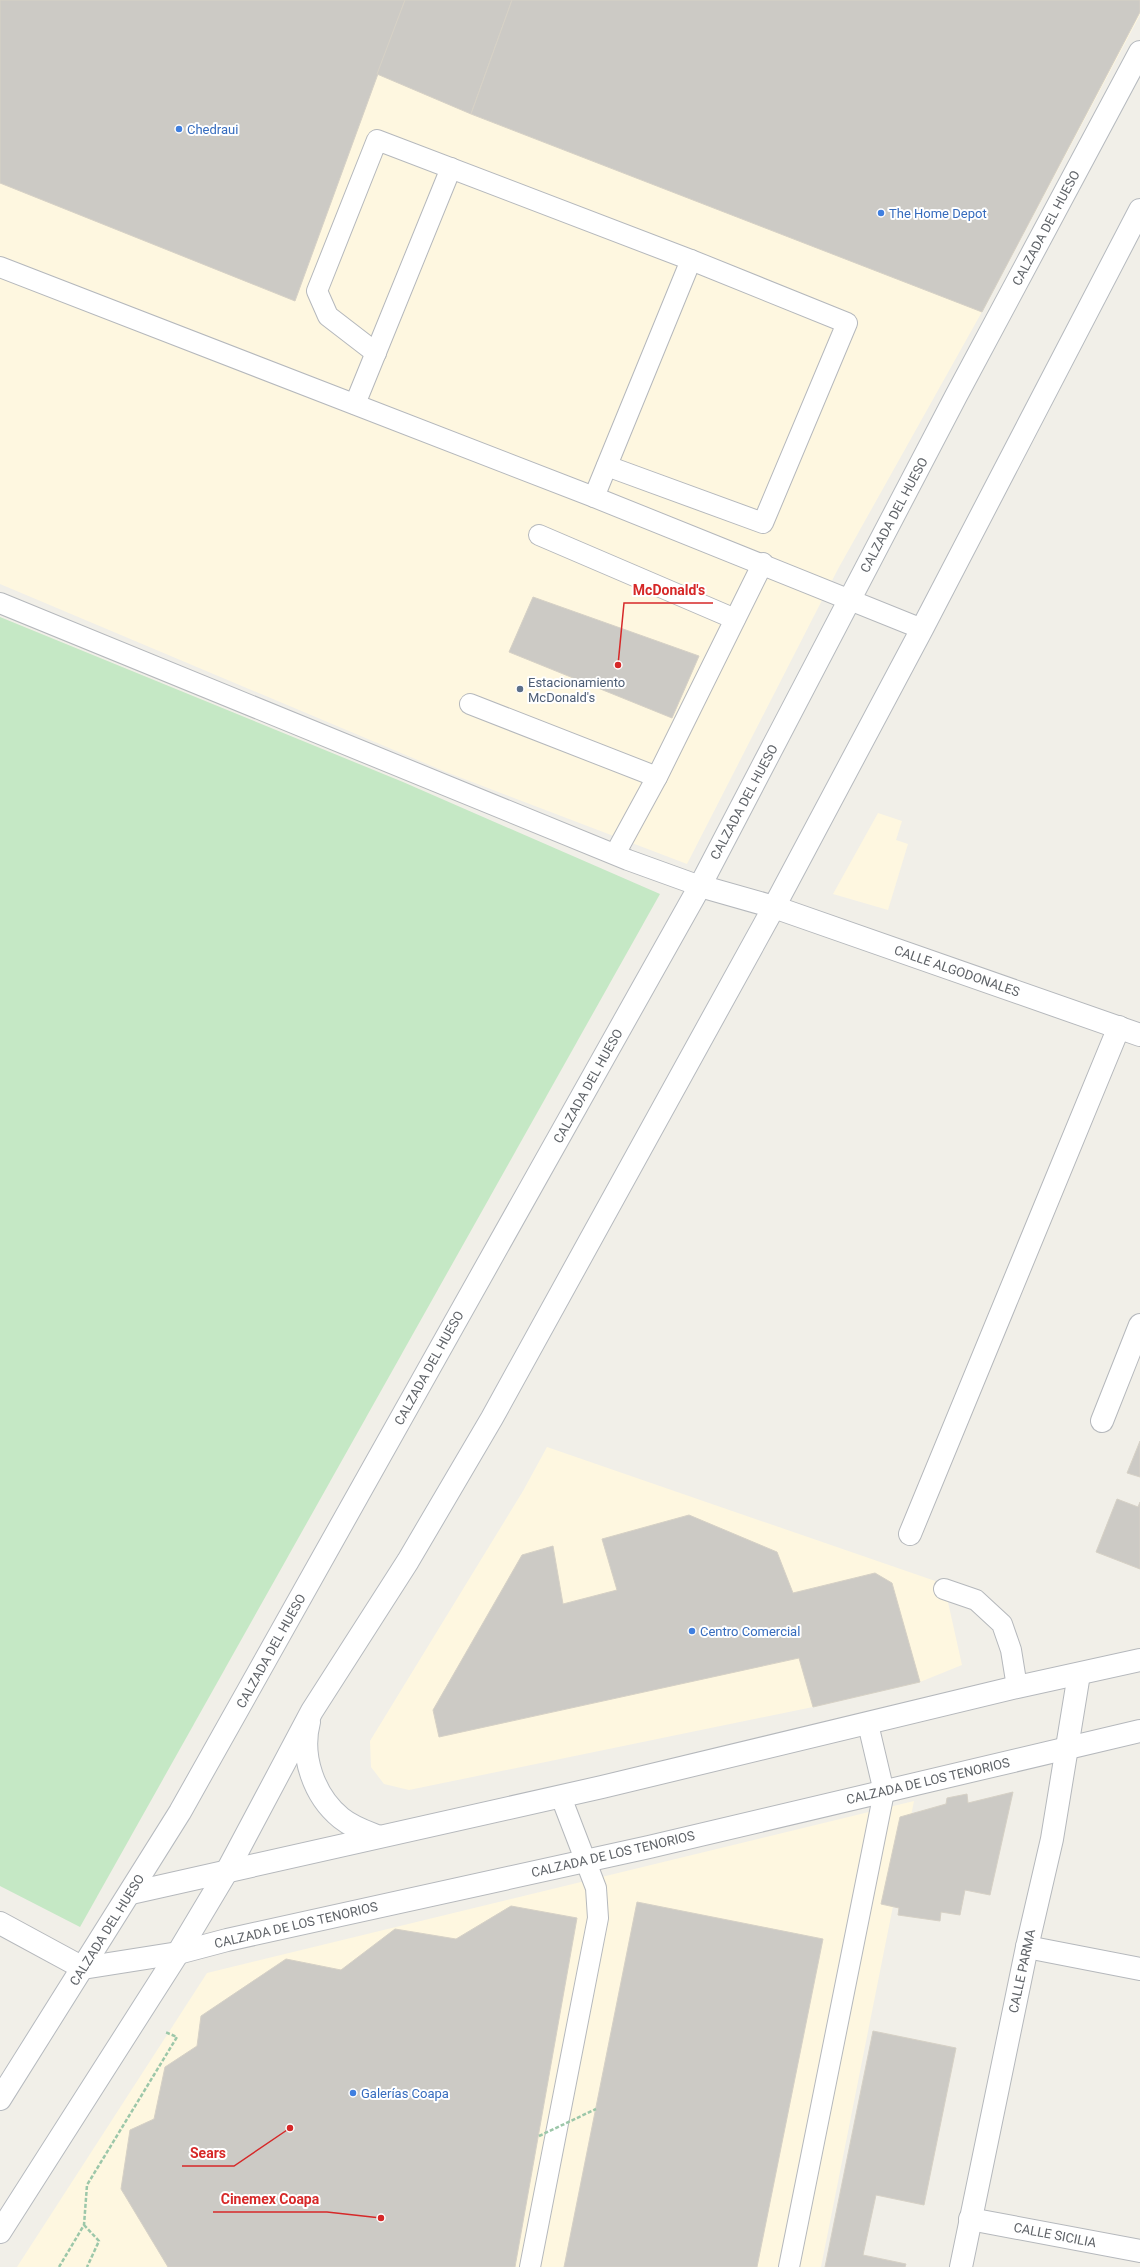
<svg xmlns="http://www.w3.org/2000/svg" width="1140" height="2267" viewBox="0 0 1140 2267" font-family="Roboto,sans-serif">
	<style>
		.commercial { fill: #fef7e0 }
		.green { fill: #c5e8c5 }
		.building { fill: #cccac5; stroke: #d6d1c6 }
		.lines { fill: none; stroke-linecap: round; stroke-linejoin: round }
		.service-casing { stroke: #b5b8bc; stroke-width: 22 }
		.minor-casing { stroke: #b5b8bc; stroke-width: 24 }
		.tertiary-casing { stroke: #b5b8bc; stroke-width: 24 }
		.secondary-casing { stroke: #b6babf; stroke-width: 24 }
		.path { stroke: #9cc7a9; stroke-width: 2.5; stroke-dasharray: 4 2; stroke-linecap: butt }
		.service { stroke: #fff; stroke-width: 20 }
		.minor { stroke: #fff; stroke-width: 22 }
		.tertiary { stroke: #fff; stroke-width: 22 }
		.secondary { stroke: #fff; stroke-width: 22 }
		.path-bridge { stroke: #9cc7a9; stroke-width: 2.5; stroke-dasharray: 4 2; stroke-linecap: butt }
		.shop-dot { fill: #3f7fe0; stroke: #fff; stroke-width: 1.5 }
		.service-dot { fill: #5c6f8a; stroke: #fff; stroke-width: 1.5 }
		.labels { text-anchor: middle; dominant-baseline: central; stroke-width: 4; stroke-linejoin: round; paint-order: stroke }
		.shop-label { font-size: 13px; fill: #366cbe; stroke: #fff; text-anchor: start }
		.street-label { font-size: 13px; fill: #5f6368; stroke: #fff }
		.service-label { font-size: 13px; fill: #4e5e75; stroke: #fff; text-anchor: start }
		.leader { fill: none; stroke: #d62828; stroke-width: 1.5 }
		.callout-dot { fill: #d62828; stroke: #fff; stroke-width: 1.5 }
		.callout-label { font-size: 14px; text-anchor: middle; font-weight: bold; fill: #d62828; stroke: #fff; stroke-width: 4; stroke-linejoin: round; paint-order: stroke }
	</style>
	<rect width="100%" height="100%" fill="#f1efe8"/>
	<g class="commercial">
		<polygon points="0,0 1140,0 1140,15 988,301 838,569 687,864 446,772 0,584"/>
		<polygon points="878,813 902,821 896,840 908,844 888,910 833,894"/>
		<polygon points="547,1447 944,1584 962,1665 920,1682 813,1707 409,1790 384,1784 371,1767 370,1741 523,1491"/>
		<polygon points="914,1801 821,2267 17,2267 207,1973"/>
	</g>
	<polygon class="green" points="0,617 403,782 660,894 80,1927 0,1886"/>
	<g class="building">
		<polygon points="0,0 405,0 295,301 0,183"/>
		<polygon points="405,0 512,0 471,114 377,74"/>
		<polygon points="512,0 1140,0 1140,12 982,312 471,114"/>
		<polygon points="533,597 699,656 672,718 509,652"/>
		<polygon points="1140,1441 1140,1477 1127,1473"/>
		<polygon points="1117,1499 1138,1507 1140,1502 1140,1569 1096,1552"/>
		<polygon points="689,1515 777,1552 793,1593 875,1573 892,1583 920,1682 813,1707 799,1658 439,1737 433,1710 522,1555 553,1546 563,1604 617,1590 602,1539"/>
		<polygon points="1013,1792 990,1895 965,1890 960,1915 941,1912 940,1921 898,1915 899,1908 881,1904 900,1817 946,1804 947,1798 967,1794 968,1803"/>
		<polygon points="637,1902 823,1939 757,2267 564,2267"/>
		<polygon points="511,1906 577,1918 515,2267 168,2267 121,2189 130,2130 154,2119 165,2067 197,2046 201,2016 286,1959 341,1970 395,1929 456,1939"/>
		<polygon points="873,2031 956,2048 924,2205 876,2195 863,2255 906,2264 905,2267 825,2267"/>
	</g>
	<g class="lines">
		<defs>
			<g id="service">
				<polyline points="0,267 594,497 922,629"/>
				<polyline points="376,353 328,316 317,291 377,140 691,260 847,323 763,523 607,466"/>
				<polyline points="355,404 451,168"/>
				<polyline points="594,497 691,260"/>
				<polyline points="539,535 735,619"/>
				<polyline points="0,603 628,860 700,886"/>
				<polyline points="470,704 657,777 763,563"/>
				<polyline points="615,854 657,777"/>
				<polyline points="944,1589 976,1600 1002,1624 1011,1650 1017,1687"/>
				<polyline points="530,2267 598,1918 596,1888 561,1797"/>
				<polyline points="789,2267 884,1792 868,1724"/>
			</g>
			<g id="minor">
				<polyline points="700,886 774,907 1140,1035"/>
				<polyline points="1102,1421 1140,1325"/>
				<polyline points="910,1534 1119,1027"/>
				<polyline points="0,1923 83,1968"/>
				<polyline points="1027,1947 1140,1969"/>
				<polyline points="970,2219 1140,2251"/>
				<polyline points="961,2267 1027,1947 1052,1839 1079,1674"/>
			</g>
			<g id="tertiary">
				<polyline points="131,1893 602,1787 1017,1687 1140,1660"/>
				<polyline points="83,1968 178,1953 227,1940 649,1847 1140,1731"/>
			</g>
			<g id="secondary">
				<path d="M309,1722C300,1756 314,1796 341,1818C352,1827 364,1831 377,1836"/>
				<polyline points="0,2099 180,1812 700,886 956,396 1140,52"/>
				<polyline points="0,2232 178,1953 227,1871 312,1711 408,1561 492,1418 774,907 922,629 1140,210"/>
			</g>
		</defs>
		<use href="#service" class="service-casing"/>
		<use href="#minor" class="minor-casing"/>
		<use href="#tertiary" class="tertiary-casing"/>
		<use href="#secondary" class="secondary-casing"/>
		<g class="path">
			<polyline points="84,2225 99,2241 87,2267"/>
			<polyline points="59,2267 84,2225 87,2185 177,2037 165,2032"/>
		</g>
		<use href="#service" class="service"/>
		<use href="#minor" class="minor"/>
		<use href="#tertiary" class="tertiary"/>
		<use href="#secondary" class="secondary"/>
		<polyline class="path-bridge" points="539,2136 596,2109"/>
	</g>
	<g class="shop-dot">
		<circle cx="179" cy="129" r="4"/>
		<circle cx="881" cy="213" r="4"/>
		<circle cx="692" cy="1631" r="4"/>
		<circle cx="353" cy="2093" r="4"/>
	</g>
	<circle class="service-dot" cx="520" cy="689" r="4"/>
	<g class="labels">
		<g class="shop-label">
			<text x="187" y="129">Chedraui</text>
			<text x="889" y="213">The Home Depot</text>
			<text x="700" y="1631">Centro Comercial</text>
			<text x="361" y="2093">Galerías Coapa</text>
		</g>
		<g class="street-label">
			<text transform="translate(1046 228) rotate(-62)">CALZADA DEL HUESO</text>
			<text transform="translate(894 515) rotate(-62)">CALZADA DEL HUESO</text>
			<text transform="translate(744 802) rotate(-62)">CALZADA DEL HUESO</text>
			<text transform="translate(957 971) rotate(19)">CALLE ALGODONALES</text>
			<text transform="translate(588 1086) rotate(-61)">CALZADA DEL HUESO</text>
			<text transform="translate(429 1368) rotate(-61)">CALZADA DEL HUESO</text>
			<text transform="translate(271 1651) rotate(-61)">CALZADA DEL HUESO</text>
			<text transform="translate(928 1781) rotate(-13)">CALZADA DE LOS TENORIOS</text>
			<text transform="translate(613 1854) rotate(-13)">CALZADA DE LOS TENORIOS</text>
			<text transform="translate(296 1925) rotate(-13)">CALZADA DE LOS TENORIOS</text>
			<text transform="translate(107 1930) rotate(-58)">CALZADA DEL HUESO</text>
			<text transform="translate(1022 1971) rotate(-78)">CALLE PARMA</text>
			<text transform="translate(1055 2235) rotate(11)">CALLE SICILIA</text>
		</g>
		<g class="service-label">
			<text x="528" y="682">Estacionamiento<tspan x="528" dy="15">McDonald's</tspan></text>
		</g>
	</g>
	<path class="leader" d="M618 665L624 603H713M290 2128L234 2166H182M381 2218L327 2212H213"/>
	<g class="callout-dot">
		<circle cx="618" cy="665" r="4"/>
		<circle cx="290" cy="2128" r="4"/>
		<circle cx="381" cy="2218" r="4"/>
	</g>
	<g class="callout-label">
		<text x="669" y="595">McDonald's</text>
		<text x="208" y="2158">Sears</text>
		<text x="270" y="2204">Cinemex Coapa</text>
	</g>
</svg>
